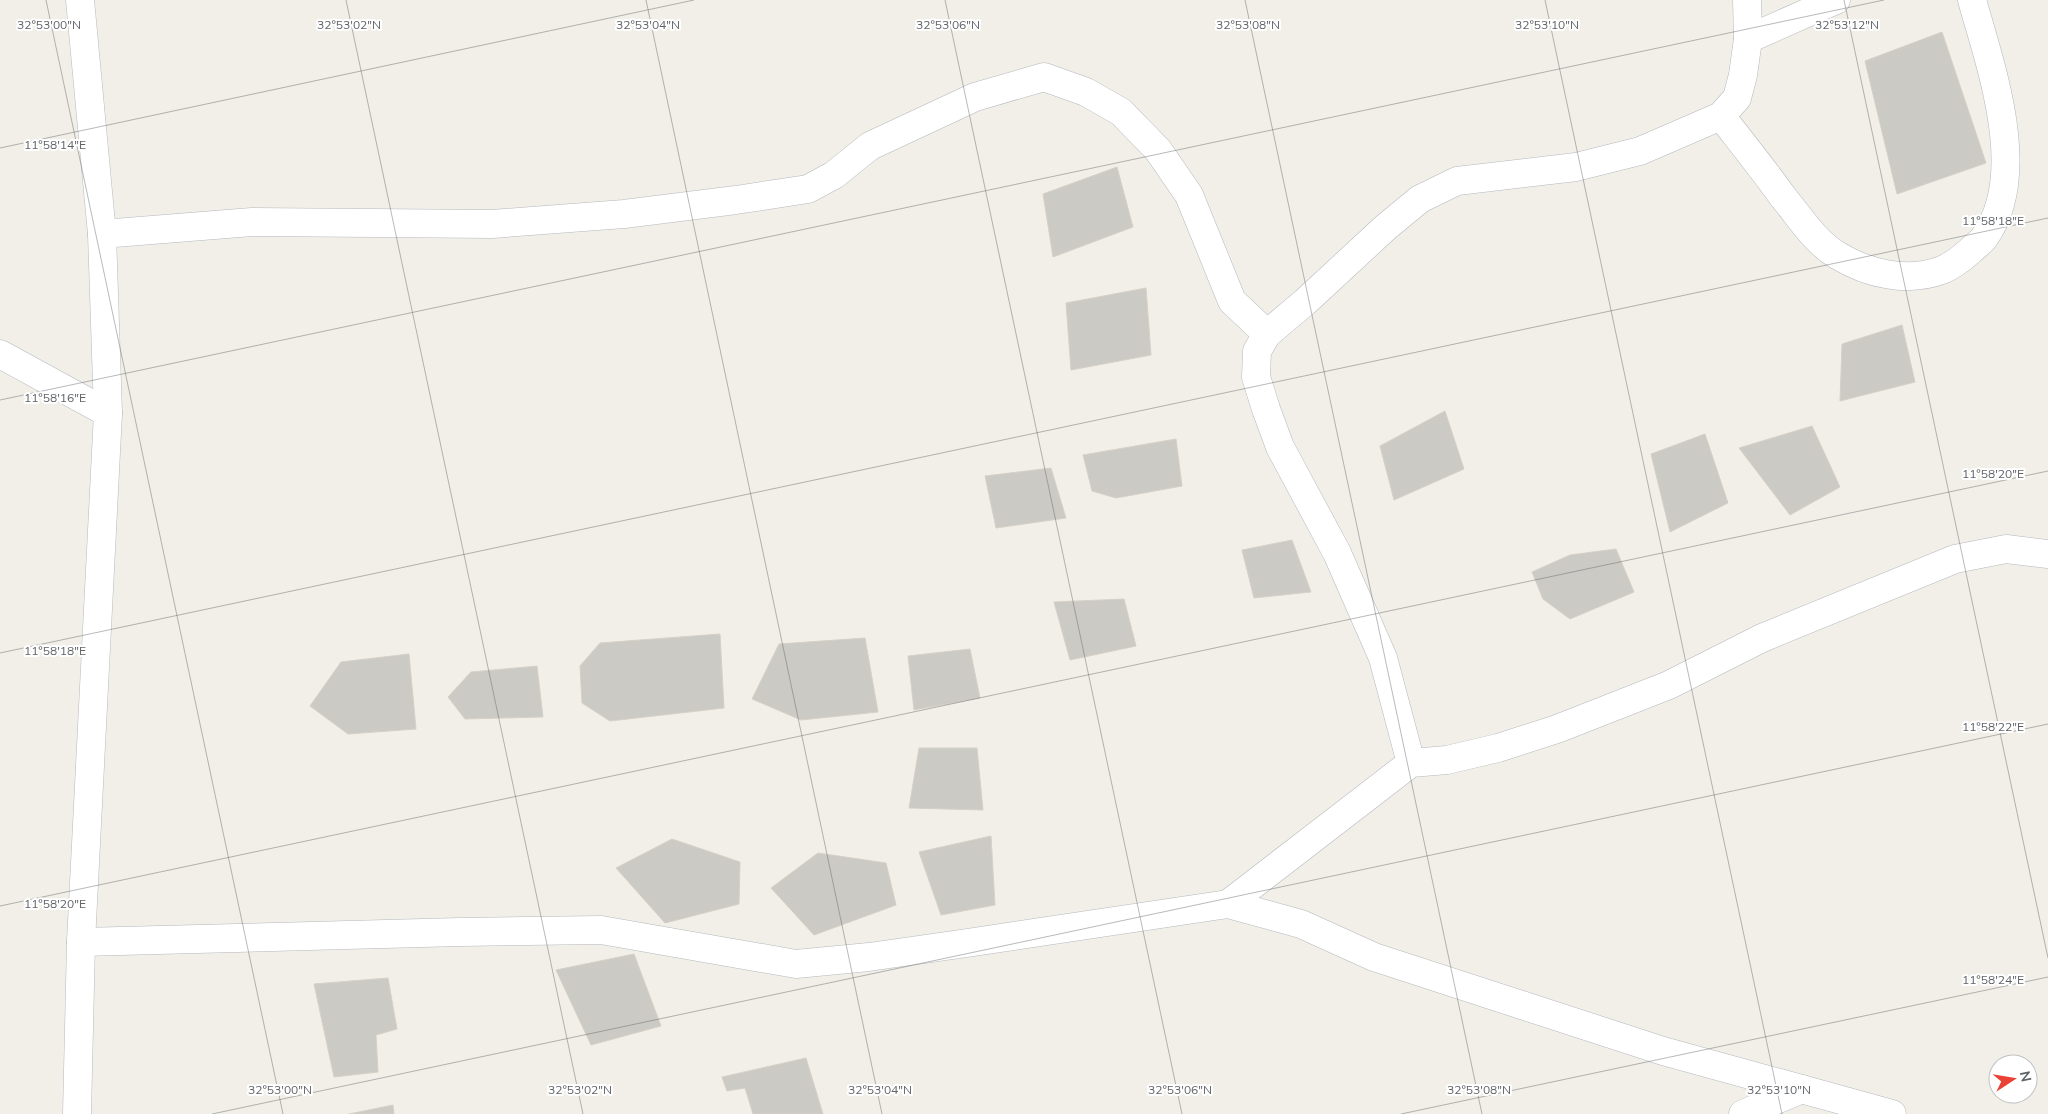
<svg xmlns="http://www.w3.org/2000/svg" width="2048" height="1114" viewBox="0 0 2048 1114" font-family="Mulish,sans-serif">
	<style>
		.building { fill: #cccac5; stroke: #d6d1c6 }
		.lines { fill: none; stroke-linecap: round; stroke-linejoin: round }
		.street-casing { stroke: #b5b8bc; stroke-width: 29 }
		.secondary-casing { stroke: #b6babf; stroke-width: 29 }
		.street { stroke: #fff; stroke-width: 28 }
		.secondary { stroke: #fff; stroke-width: 28 }
		.ticks { fill: none; stroke: #5f6368; stroke-width: 1; stroke-opacity: 0.45 }
		.ticks-label { font-size: 12px; text-anchor: middle; fill: #5f6368; stroke: #fff; stroke-width: 4; stroke-linejoin: round; paint-order: stroke }
	</style>
	<rect width="100%" height="100%" fill="#f1efe8"/>
	<g class="building">
		<polygon points="1942,32 1986,163 1897,194 1865,61"/>
		<polygon points="1117,167 1133,227 1053,257 1043,194"/>
		<polygon points="1146,288 1151,355 1071,370 1066,303"/>
		<polygon points="1902,325 1915,382 1840,401 1842,344"/>
		<polygon points="1445,411 1464,469 1394,500 1380,446"/>
		<polygon points="1812,426 1840,487 1790,515 1739,448"/>
		<polygon points="1705,434 1728,503 1670,532 1651,454"/>
		<polygon points="1176,439 1182,486 1116,498 1092,491 1083,455"/>
		<polygon points="1051,468 1066,518 996,528 985,476"/>
		<polygon points="1292,540 1311,592 1254,598 1242,550"/>
		<polygon points="1616,549 1634,592 1570,619 1543,599 1532,572 1570,555"/>
		<polygon points="1124,599 1136,646 1070,660 1054,602"/>
		<polygon points="720,634 724,708 610,721 582,703 580,666 600,643"/>
		<polygon points="865,638 878,712 801,720 752,699 779,644"/>
		<polygon points="970,649 980,698 914,710 908,656"/>
		<polygon points="409,654 416,729 348,734 310,706 341,662"/>
		<polygon points="537,666 543,717 465,719 448,697 471,672"/>
		<polygon points="919,748 977,748 983,810 909,808"/>
		<polygon points="991,836 995,905 941,915 919,852"/>
		<polygon points="672,839 740,862 739,904 665,923 616,868"/>
		<polygon points="818,853 886,863 896,905 814,935 771,888"/>
		<polygon points="634,954 661,1026 591,1045 556,970"/>
		<polygon points="388,978 397,1029 376,1035 378,1072 334,1077 314,984"/>
		<polygon points="806,1058 823,1114 753,1114 745,1088 727,1091 722,1077"/>
		<polygon points="393,1105 394,1114 349,1114"/>
	</g>
	<g class="lines">
		<defs>
			<g id="street">
				<polyline points="1748,39 1836,0"/>
				<path d="M1721,116C1742,143 1763,169 1783,197C1799,216 1815,242 1837,255C1868,274 1907,283 1942,270C1952,266 1961,259 1970,251C1974,247 1980,243 1984,238C2030,175 1991,68 1972,0"/>
				<polyline points="102,234 252,222 492,224 624,214 736,200 808,189 834,175 870,146 975,97 1044,77 1086,92 1121,112 1158,150 1189,195 1232,301 1267,334"/>
				<polyline points="0,354 108,413"/>
				<polyline points="1411,763 1383,658 1337,553 1280,447 1266,409 1256,377 1257,351 1267,334 1305,302 1386,227 1420,199 1457,181 1576,167 1640,151 1721,116 1737,98 1743,75 1748,39 1747,0"/>
				<polyline points="1228,904 1411,763 1447,760 1498,748 1557,729 1669,685 1762,638 1955,559 2006,549 2048,554"/>
				<polyline points="81,942 460,932 601,930 796,964 869,957 967,943 1228,904 1301,924 1374,957 1663,1051 1892,1114"/>
				<polyline points="1743,1114 1802,1089"/>
			</g>
			<polyline id="secondary" points="77,1114 81,942 108,413 102,234 80,0"/>
		</defs>
		<use href="#street" class="street-casing"/>
		<use href="#secondary" class="secondary-casing"/>
		<use href="#street" class="street"/>
		<use href="#secondary" class="secondary"/>
	</g>
	<path class="ticks" d="M46,0L283,1114M346,0L583,1114M646,0L882,1114M945,0L1182,1114M1245,0L1482,1114M1545,0L1782,1114M1844,0L2048,958M0,148L694,0M0,400L1884,0M0,653L2048,218M0,906L2048,471M212,1114L2048,724M1401,1114L2048,977"/>
	<g class="ticks-label">
		<text x="49" y="29">32°53'00"N</text>
		<text x="349" y="29">32°53'02"N</text>
		<text x="648" y="29">32°53'04"N</text>
		<text x="948" y="29">32°53'06"N</text>
		<text x="1248" y="29">32°53'08"N</text>
		<text x="1547" y="29">32°53'10"N</text>
		<text x="1847" y="29">32°53'12"N</text>
		<text x="55" y="149">11°58'14"E</text>
		<text x="1993" y="225">11°58'18"E</text>
		<text x="55" y="402">11°58'16"E</text>
		<text x="1993" y="478">11°58'20"E</text>
		<text x="55" y="655">11°58'18"E</text>
		<text x="1993" y="731">11°58'22"E</text>
		<text x="55" y="908">11°58'20"E</text>
		<text x="1993" y="984">11°58'24"E</text>
		<text x="280" y="1094">32°53'00"N</text>
		<text x="580" y="1094">32°53'02"N</text>
		<text x="880" y="1094">32°53'04"N</text>
		<text x="1180" y="1094">32°53'06"N</text>
		<text x="1479" y="1094">32°53'08"N</text>
		<text x="1779" y="1094">32°53'10"N</text>
	</g>
	<g transform="translate(2013 1079) rotate(78)"><circle r="24" fill="#ffffff" stroke="#bfc1c3"/>
	<path d="M0-4L9 19L0 12L-9 19Z" fill="#ea4335"/>
	<text y="-8" font-size="14" font-weight="bold" text-anchor="middle" fill="#5f6368">N</text>
	</g>
</svg>
